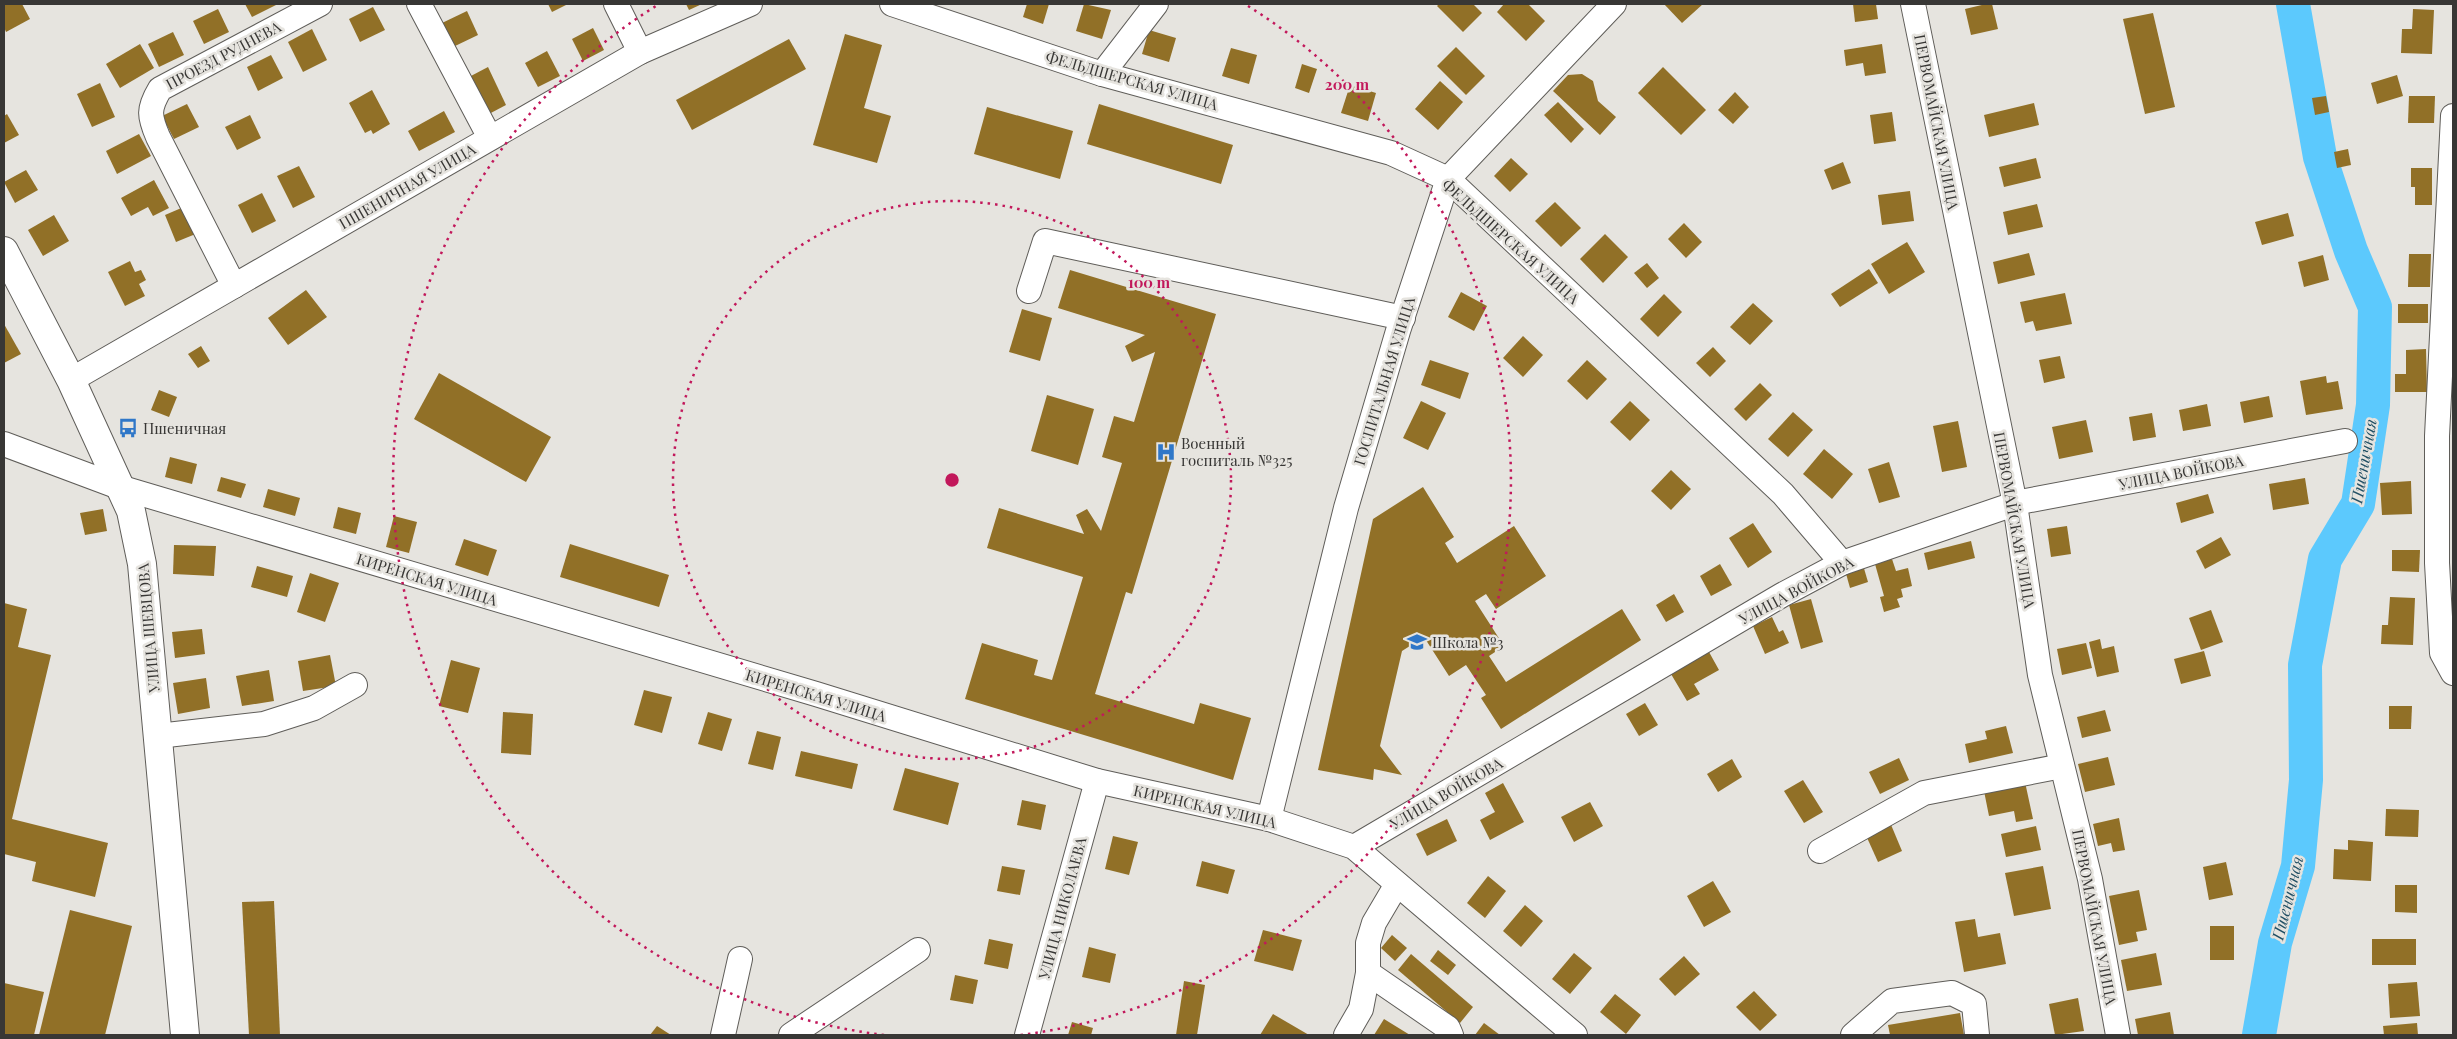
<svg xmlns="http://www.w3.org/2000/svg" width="2457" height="1039" viewBox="0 0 2457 1039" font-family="'Playfair Display',serif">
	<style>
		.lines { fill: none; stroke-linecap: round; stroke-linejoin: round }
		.river { stroke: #5cc9fd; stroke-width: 34 }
		.building { fill: #917027 }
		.minor-casing { stroke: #5f5d59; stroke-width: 26 }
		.major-casing { stroke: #5f5d59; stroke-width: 30 }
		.minor { stroke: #fff; stroke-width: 24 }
		.major { stroke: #fff; stroke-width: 28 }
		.ring { fill: none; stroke: #c2185b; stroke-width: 2.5; stroke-dasharray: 2.5 5 }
		.labels { text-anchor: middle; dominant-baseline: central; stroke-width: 5; stroke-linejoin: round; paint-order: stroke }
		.street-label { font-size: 15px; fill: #383735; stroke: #e6e4df }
		.poi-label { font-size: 15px; fill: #383735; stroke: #e6e4df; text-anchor: start }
		.water-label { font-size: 16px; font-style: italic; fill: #214f64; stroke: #e6e4df }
		.centre { fill: #c2185b; stroke: #e6e4df; stroke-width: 2.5 }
		.ring-label { font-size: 15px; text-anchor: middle; font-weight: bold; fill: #c2185b; stroke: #e6e4df; stroke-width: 5; stroke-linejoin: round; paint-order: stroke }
	</style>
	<rect width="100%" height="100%" fill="#e6e4df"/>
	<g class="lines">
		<polyline class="river" points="2259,1035 2275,943 2298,866 2306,780 2305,665 2325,559 2358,504 2373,405 2375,307 2351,251 2320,157 2293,4"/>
	</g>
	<g class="building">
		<polygon points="4,4 22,4 30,19 6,32 4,27"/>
		<polygon points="245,4 278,4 252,17"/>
		<polygon points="548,4 568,4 552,12"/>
		<polygon points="686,4 702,4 689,10"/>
		<polygon points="1027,4 1049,4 1043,24 1023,17"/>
		<polygon points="1084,4 1111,10 1102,39 1076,31"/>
		<polygon points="1439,4 1473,4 1482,13 1463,32 1437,6"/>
		<polygon points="1504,4 1528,4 1545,21 1526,41 1497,12"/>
		<polygon points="1664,4 1703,4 1682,23"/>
		<polygon points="1853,4 1876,4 1878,19 1855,22"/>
		<polygon points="1986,4 1992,4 1998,29 1971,35 1965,9"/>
		<polygon points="373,7 385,30 360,42 349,19"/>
		<polygon points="218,9 229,32 204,44 193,21"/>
		<polygon points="2413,9 2434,10 2432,54 2401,53 2402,29 2412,29"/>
		<polygon points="467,11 478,35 453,47 442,23"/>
		<polygon points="2153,13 2175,107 2145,114 2123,19"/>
		<polygon points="593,28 604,50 583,61 572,39"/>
		<polygon points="312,29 327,60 303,72 288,42"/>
		<polygon points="1149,30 1176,38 1169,62 1142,54"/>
		<polygon points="173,32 184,55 159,67 148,44"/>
		<polygon points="845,34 882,45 864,108 891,116 877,163 813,145"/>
		<polygon points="789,39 806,69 692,130 676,100"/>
		<polygon points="140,44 154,68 120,88 106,64"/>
		<polygon points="1882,44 1886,73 1865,76 1863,63 1846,66 1844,50"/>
		<polygon points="1456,47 1485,76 1466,95 1437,66"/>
		<polygon points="1231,48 1257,55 1249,84 1222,76"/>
		<polygon points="547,51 560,76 538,87 525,63"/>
		<polygon points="271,55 283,78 258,91 247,67"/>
		<polygon points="1302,64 1317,69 1309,93 1295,88"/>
		<polygon points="488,67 506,105 487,115 469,77"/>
		<polygon points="1663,67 1706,110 1681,135 1638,93"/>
		<polygon points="1582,74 1593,81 1598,101 1616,117 1600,135 1553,91 1568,75"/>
		<polygon points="2397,75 2403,96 2377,104 2371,83"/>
		<polygon points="1440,81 1463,102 1438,130 1415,109"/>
		<polygon points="100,83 115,117 92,127 77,94"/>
		<polygon points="1350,85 1376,93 1368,121 1341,113"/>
		<polygon points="372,90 390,124 373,134 371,130 365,133 349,103"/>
		<polygon points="1735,92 1749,107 1733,124 1718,110"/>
		<polygon points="2326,96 2329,112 2315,115 2312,98"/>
		<polygon points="2409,96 2435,96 2434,123 2408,123"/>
		<polygon points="1558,102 1584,129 1571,143 1544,115"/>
		<polygon points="2034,103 2039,125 1989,137 1984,115"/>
		<polygon points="187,104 199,127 174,139 162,116"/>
		<polygon points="1099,104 1233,145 1221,184 1087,144"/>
		<polygon points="987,107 1073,131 1060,179 974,154"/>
		<polygon points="444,111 455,132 419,151 408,131"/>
		<polygon points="1892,112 1896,141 1874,144 1870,115"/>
		<polygon points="7,114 19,135 4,143 4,116"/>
		<polygon points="250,115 261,138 237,150 225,127"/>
		<polygon points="139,134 151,156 117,174 106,151"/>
		<polygon points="2348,149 2351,165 2337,168 2334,152"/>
		<polygon points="1511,158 1528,174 1510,192 1494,176"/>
		<polygon points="2036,158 2041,178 2004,187 1999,167"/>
		<polygon points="1843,162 1851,183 1832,190 1824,170"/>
		<polygon points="299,166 315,197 293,208 277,176"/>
		<polygon points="2411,168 2432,168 2432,205 2415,205 2415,187 2411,187"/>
		<polygon points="26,170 38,190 15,203 4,182"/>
		<polygon points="154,180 169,208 153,216 148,207 131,216 121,198"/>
		<polygon points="1910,191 1914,221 1882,225 1878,195"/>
		<polygon points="262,193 276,221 252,233 238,205"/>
		<polygon points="1555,202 1581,228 1561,247 1535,221"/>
		<polygon points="2037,204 2043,227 2008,235 2003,212"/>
		<polygon points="186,206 198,233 176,242 165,215"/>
		<polygon points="2288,213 2294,236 2262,245 2255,222"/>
		<polygon points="54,215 69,241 43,256 28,230"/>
		<polygon points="1684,223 1702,242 1686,258 1668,239"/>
		<polygon points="1605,234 1628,257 1603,283 1580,259"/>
		<polygon points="1907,242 1925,272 1889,294 1871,264"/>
		<polygon points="2029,253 2035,275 1998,284 1993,262"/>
		<polygon points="2409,254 2431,254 2430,287 2408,287"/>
		<polygon points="2323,255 2329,280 2304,287 2298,262"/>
		<polygon points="130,261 135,272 141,270 146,280 139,284 145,296 125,306 108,272"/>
		<polygon points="1647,263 1659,278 1647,288 1634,273"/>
		<polygon points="1869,269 1878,283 1840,307 1831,294"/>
		<polygon points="1070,270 1216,314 1132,594 1126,592 1095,694 1194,724 1200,703 1251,718 1233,780 965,699 982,643 1038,660 1034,675 1052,680 1083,577 987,548 999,508 1084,534 1076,515 1087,509 1101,531 1122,463 1102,457 1114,416 1134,422 1155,352 1132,362 1125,346 1145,335 1058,308"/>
		<polygon points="306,290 327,317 288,345 268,318"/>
		<polygon points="1461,292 1487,306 1474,331 1448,317"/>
		<polygon points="2065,293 2072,324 2036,331 2033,321 2025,323 2020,302"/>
		<polygon points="1664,294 1682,312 1658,337 1640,319"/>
		<polygon points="1753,303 1773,321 1750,345 1730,327"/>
		<rect x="2398" y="304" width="30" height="19"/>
		<polygon points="1022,309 1052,318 1040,361 1009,352"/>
		<polygon points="4,324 21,354 4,363"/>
		<polygon points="1523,336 1543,355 1523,377 1503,358"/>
		<polygon points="201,346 210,361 198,368 188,354"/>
		<polygon points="1713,347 1726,361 1710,377 1696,363"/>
		<polygon points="2426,349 2427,392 2395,392 2395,374 2406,374 2406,350"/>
		<polygon points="2060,356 2065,378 2044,383 2039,360"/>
		<polygon points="1430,360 1469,373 1460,399 1421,385"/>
		<polygon points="1587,360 1607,379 1587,400 1567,381"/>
		<polygon points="439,373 551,437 526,482 414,419"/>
		<polygon points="2326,376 2327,383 2338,381 2343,409 2306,415 2300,381"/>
		<polygon points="1760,383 1772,395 1746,421 1734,409"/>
		<polygon points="159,390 177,397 169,417 151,410"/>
		<polygon points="1047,395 1094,409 1078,465 1031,451"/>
		<polygon points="2269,396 2273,417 2244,423 2240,402"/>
		<polygon points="1421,401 1446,413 1428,450 1403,438"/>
		<polygon points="1630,401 1650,420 1630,441 1610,422"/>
		<polygon points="2207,404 2211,426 2183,431 2179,410"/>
		<polygon points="1793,412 1813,430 1788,457 1768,439"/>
		<polygon points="2152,413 2156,437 2133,441 2129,417"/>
		<polygon points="2086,420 2093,452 2059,459 2052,427"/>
		<polygon points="1958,421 1967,467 1942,472 1933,426"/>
		<polygon points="1824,449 1853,474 1832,499 1803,474"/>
		<polygon points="170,457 197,464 192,484 165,477"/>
		<polygon points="1889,462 1900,497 1879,503 1868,469"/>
		<polygon points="1671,470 1691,489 1671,510 1651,491"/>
		<polygon points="221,477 246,484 241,498 217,491"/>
		<polygon points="2305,478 2309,504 2273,510 2269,484"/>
		<polygon points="2411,481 2412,514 2382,515 2380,483"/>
		<polygon points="1423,487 1454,537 1445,543 1457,563 1514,526 1546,576 1496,609 1486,594 1475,601 1504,646 1489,656 1506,682 1622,609 1641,640 1501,729 1481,698 1486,695 1466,665 1449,676 1424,637 1402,651 1380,746 1402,775 1374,769 1373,780 1318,770 1373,519"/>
		<polygon points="268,489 300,498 295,516 263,507"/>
		<polygon points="2208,494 2214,513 2181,523 2176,503"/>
		<polygon points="338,507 361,513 356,534 333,528"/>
		<polygon points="103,509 107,531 85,535 80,513"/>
		<polygon points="394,516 417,522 409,553 386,547"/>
		<polygon points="1753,523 1772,552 1748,568 1729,538"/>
		<polygon points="2067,526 2071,554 2051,557 2047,529"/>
		<polygon points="2221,537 2231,555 2205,569 2196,551"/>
		<polygon points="464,539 497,550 488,576 455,565"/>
		<polygon points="1971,541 1975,558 1928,570 1924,553"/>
		<polygon points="570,544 669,575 659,607 560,577"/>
		<polygon points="174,545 216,546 214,576 173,574"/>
		<polygon points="2392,550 2420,550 2419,572 2392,571"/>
		<polygon points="1892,559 1896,571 1908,568 1912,586 1901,589 1903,597 1897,599 1900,607 1884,612 1880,597 1884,596 1875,564"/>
		<polygon points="1720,564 1732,585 1711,596 1700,576"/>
		<polygon points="1863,565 1868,582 1850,588 1845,570"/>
		<polygon points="257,566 293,576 287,597 251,587"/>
		<polygon points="310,573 339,583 325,622 297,612"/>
		<polygon points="1674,594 1684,612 1666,622 1656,605"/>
		<polygon points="2390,597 2415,598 2413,645 2381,644 2382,625 2388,625"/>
		<polygon points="1811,599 1823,642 1801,649 1789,605"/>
		<polygon points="4,603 27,609 18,647 51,655 12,819 108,843 95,897 32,881 36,862 4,854"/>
		<polygon points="2211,610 2223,642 2201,650 2189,618"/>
		<polygon points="1772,617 1779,632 1783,630 1789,643 1765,654 1753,626"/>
		<polygon points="202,629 205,654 175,658 172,632"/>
		<polygon points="2100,639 2102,649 2114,646 2119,672 2097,677 2089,642"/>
		<polygon points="2086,643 2092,668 2062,675 2057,649"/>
		<polygon points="2204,651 2211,676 2181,684 2174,659"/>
		<polygon points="1709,652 1719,670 1694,684 1700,694 1687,701 1671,674"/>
		<polygon points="330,655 336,686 303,691 298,661"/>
		<polygon points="451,660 480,668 468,713 439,706"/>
		<polygon points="269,670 274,701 242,706 236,676"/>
		<polygon points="206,678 210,708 178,714 173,683"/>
		<polygon points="644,690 672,697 662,733 634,725"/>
		<polygon points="1645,703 1658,725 1639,736 1626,714"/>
		<polygon points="2389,706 2412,706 2411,729 2389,729"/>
		<polygon points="2105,710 2111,731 2082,738 2077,717"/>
		<polygon points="503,712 533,714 531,755 501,753"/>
		<polygon points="708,712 732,719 722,751 698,744"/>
		<polygon points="2006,726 2013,753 1969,763 1965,744 1987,739 1985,731"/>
		<polygon points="757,731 781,737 773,770 748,764"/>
		<polygon points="801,751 858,764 852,789 795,776"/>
		<polygon points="2108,757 2115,785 2085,792 2078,764"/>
		<polygon points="1899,758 1909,780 1880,794 1869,772"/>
		<polygon points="1732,759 1742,777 1718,792 1707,774"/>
		<polygon points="905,768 959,783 948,825 893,810"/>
		<polygon points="1803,780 1823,812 1804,823 1784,791"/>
		<polygon points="2025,782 2033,819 2016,822 2014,811 1989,816 1984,791"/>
		<polygon points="1503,783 1524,822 1490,840 1480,820 1495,812 1485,793"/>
		<polygon points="1022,800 1046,805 1041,830 1017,825"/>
		<polygon points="1590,802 1603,826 1574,842 1561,817"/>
		<polygon points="2386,809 2419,810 2418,837 2385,836"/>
		<polygon points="2119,818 2125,850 2113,852 2111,843 2098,846 2093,824"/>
		<polygon points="1447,819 1457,841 1427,856 1416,834"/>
		<polygon points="1889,820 1902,851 1878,862 1864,831"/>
		<polygon points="2036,826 2041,850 2006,857 2001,834"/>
		<polygon points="1113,836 1138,842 1129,875 1105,869"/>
		<polygon points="2348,840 2373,842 2371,881 2333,879 2334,849 2348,850"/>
		<polygon points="1202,861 1235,870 1228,894 1196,886"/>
		<polygon points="2226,862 2233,895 2209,900 2203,867"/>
		<polygon points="1002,866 1025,870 1020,895 997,891"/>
		<polygon points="2043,866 2051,909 2014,916 2005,873"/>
		<polygon points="1488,876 1506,891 1485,918 1467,903"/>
		<polygon points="1713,881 1731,912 1704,927 1687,896"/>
		<polygon points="2395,885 2417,885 2417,913 2395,912"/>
		<polygon points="2139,890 2147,930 2136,932 2138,941 2119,945 2109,896"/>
		<polygon points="274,901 280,1035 249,1035 242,902"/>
		<polygon points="1525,905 1543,921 1521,947 1503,931"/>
		<polygon points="70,910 132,926 105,1035 39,1035"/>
		<polygon points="1975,919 1978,937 2000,933 2006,964 1964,972 1955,922"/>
		<rect x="2210" y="926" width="24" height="34"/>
		<polygon points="1263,930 1302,940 1293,971 1254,961"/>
		<polygon points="1392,935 1407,948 1395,961 1381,948"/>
		<polygon points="989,939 1013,944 1008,969 984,964"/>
		<rect x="2372" y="939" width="44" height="26"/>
		<polygon points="1089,947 1116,954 1110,983 1082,977"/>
		<polygon points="1438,950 1456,965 1448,975 1430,961"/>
		<polygon points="1574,953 1592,968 1570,994 1552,979"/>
		<polygon points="2156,953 2162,985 2127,991 2121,960"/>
		<polygon points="1411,954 1473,1007 1460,1023 1398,970"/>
		<polygon points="1684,956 1700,974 1675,996 1659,979"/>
		<polygon points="955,975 978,980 973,1004 950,1000"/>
		<polygon points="1184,981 1205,985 1197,1035 1176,1035"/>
		<polygon points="2417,982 2420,1016 2390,1018 2388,984"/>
		<polygon points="4,983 44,992 34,1035 4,1035"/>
		<polygon points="1754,991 1777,1015 1760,1031 1736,1007"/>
		<polygon points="1615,994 1641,1015 1626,1034 1600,1012"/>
		<polygon points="2078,998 2084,1031 2055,1035 2049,1004"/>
		<polygon points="2170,1012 2174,1035 2138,1035 2135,1019"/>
		<polygon points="1960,1013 1964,1035 1890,1035 1888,1025"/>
		<polygon points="1273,1014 1309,1035 1260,1035"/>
		<polygon points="1384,1019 1410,1035 1374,1035"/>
		<polygon points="1072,1022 1093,1028 1091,1035 1068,1035"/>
		<polygon points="1484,1023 1500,1035 1475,1035"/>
		<polygon points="2417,1023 2418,1035 2384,1035 2383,1026"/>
		<polygon points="657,1026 671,1035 650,1035"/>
	</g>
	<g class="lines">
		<defs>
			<g id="minor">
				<polyline points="419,4 490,138"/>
				<polyline points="616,4 640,52"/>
				<polyline points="892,4 1102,74 1391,153 1448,179 1783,494 1842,563"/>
				<polyline points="1913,4 2015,504 2040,675 2090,879 2118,1035"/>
				<polyline points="1102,74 1156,4"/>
				<polyline points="2453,116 2437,436 2437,563 2442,653 2453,673"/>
				<path d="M234,286L158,137C149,116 148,109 160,89L320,4"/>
				<polyline points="1029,291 1045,241 1403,318"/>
				<polyline points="71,380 640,52 750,4"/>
				<polyline points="4,444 119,487 816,694 1097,781 1269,819 1354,847 1575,1035"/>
				<polyline points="158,736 264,724 314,708 355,685"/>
				<polyline points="1269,819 1346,508 1398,331 1448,179 1614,4"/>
				<polyline points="1354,847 1782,595 1842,563 2020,502 2345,441"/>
				<polyline points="1820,851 1924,793 2062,766"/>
				<polyline points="1368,973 1448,1028 1451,1035"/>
				<polyline points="723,1035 740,959"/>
				<polyline points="791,1035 918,950"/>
				<polyline points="1027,1035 1097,781"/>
				<polyline points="1346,1035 1361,1009 1368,973 1368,943 1374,923 1397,884"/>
				<polyline points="1853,1035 1892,1001 1952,993 1974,1004 1977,1035"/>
			</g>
			<polyline id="major" points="4,251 71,380 131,511 142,564 185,1035"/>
		</defs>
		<use href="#minor" class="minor-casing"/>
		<use href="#major" class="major-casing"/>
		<use href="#minor" class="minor"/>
		<use href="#major" class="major"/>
	</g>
	<g class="ring">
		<circle cx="952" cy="480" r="279"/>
		<path d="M884 1035A559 559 0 0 1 656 6M1248 6A559 559 0 0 1 1020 1035"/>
	</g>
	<defs>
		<symbol id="bus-bare" viewBox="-9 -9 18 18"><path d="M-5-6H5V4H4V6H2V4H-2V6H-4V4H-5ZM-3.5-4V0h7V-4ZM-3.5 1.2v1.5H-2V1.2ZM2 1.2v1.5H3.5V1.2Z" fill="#2f77c8" stroke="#e6e4df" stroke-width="2.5" paint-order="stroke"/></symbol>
		<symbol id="hospital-bare" viewBox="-9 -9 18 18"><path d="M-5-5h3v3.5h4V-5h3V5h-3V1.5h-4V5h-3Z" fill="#2f77c8" stroke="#e6e4df" stroke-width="2.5" paint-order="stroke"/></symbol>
		<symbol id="school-bare" viewBox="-9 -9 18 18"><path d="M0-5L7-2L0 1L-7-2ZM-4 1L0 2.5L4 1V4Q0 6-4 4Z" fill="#2f77c8" stroke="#e6e4df" stroke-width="2.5" paint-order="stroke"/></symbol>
	</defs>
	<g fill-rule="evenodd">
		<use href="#bus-bare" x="114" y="414" width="28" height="28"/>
		<use href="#hospital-bare" x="1152" y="438" width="28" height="28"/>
		<use href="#school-bare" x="1403" y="628" width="28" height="28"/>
	</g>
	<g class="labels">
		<g class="street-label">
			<text transform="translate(223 55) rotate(-28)">ПРОЕЗД РУДНЕВА</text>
			<text transform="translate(1132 80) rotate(16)">ФЕЛЬДШЕРСКАЯ УЛИЦА</text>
			<text transform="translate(1937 122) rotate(79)">ПЕРВОМАЙСКАЯ УЛИЦА</text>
			<text transform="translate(407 186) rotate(-30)">ПШЕНИЧНАЯ УЛИЦА</text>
			<text transform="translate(1511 241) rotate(42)">ФЕЛЬДШЕРСКАЯ УЛИЦА</text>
			<text transform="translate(1384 381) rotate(-73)">ГОСПИТАЛЬНАЯ УЛИЦА</text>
			<text transform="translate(2181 472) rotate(-11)">УЛИЦА ВОЙКОВА</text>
			<text transform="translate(2015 520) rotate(80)">ПЕРВОМАЙСКАЯ УЛИЦА</text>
			<text transform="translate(427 579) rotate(17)">КИРЕНСКАЯ УЛИЦА</text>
			<text transform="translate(1796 590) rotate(-28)">УЛИЦА ВОЙКОВА</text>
			<text transform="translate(148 628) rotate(-95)">УЛИЦА ШЕВЦОВА</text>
			<text transform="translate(816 695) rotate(17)">КИРЕНСКАЯ УЛИЦА</text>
			<text transform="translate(1446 793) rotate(-30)">УЛИЦА ВОЙКОВА</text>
			<text transform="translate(1205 806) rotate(13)">КИРЕНСКАЯ УЛИЦА</text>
			<text transform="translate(1062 908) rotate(-75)">УЛИЦА НИКОЛАЕВА</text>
			<text transform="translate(2095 917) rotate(79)">ПЕРВОМАЙСКАЯ УЛИЦА</text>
		</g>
		<g class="poi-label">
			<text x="143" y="428">Пшеничная</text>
			<text x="1181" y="443">Военный<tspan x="1181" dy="17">госпиталь №325</tspan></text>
			<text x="1432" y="642">Школа №3</text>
		</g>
		<g class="water-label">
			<text transform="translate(2363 461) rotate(-80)">Пшеничная</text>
			<text transform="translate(2287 898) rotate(-76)">Пшеничная</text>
		</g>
	</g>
	<circle cx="952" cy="480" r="8" class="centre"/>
	<g class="ring-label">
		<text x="1347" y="90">200 m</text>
		<text x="1149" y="288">100 m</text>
	</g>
	<rect width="2457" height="1039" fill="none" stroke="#383735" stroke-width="10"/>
</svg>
